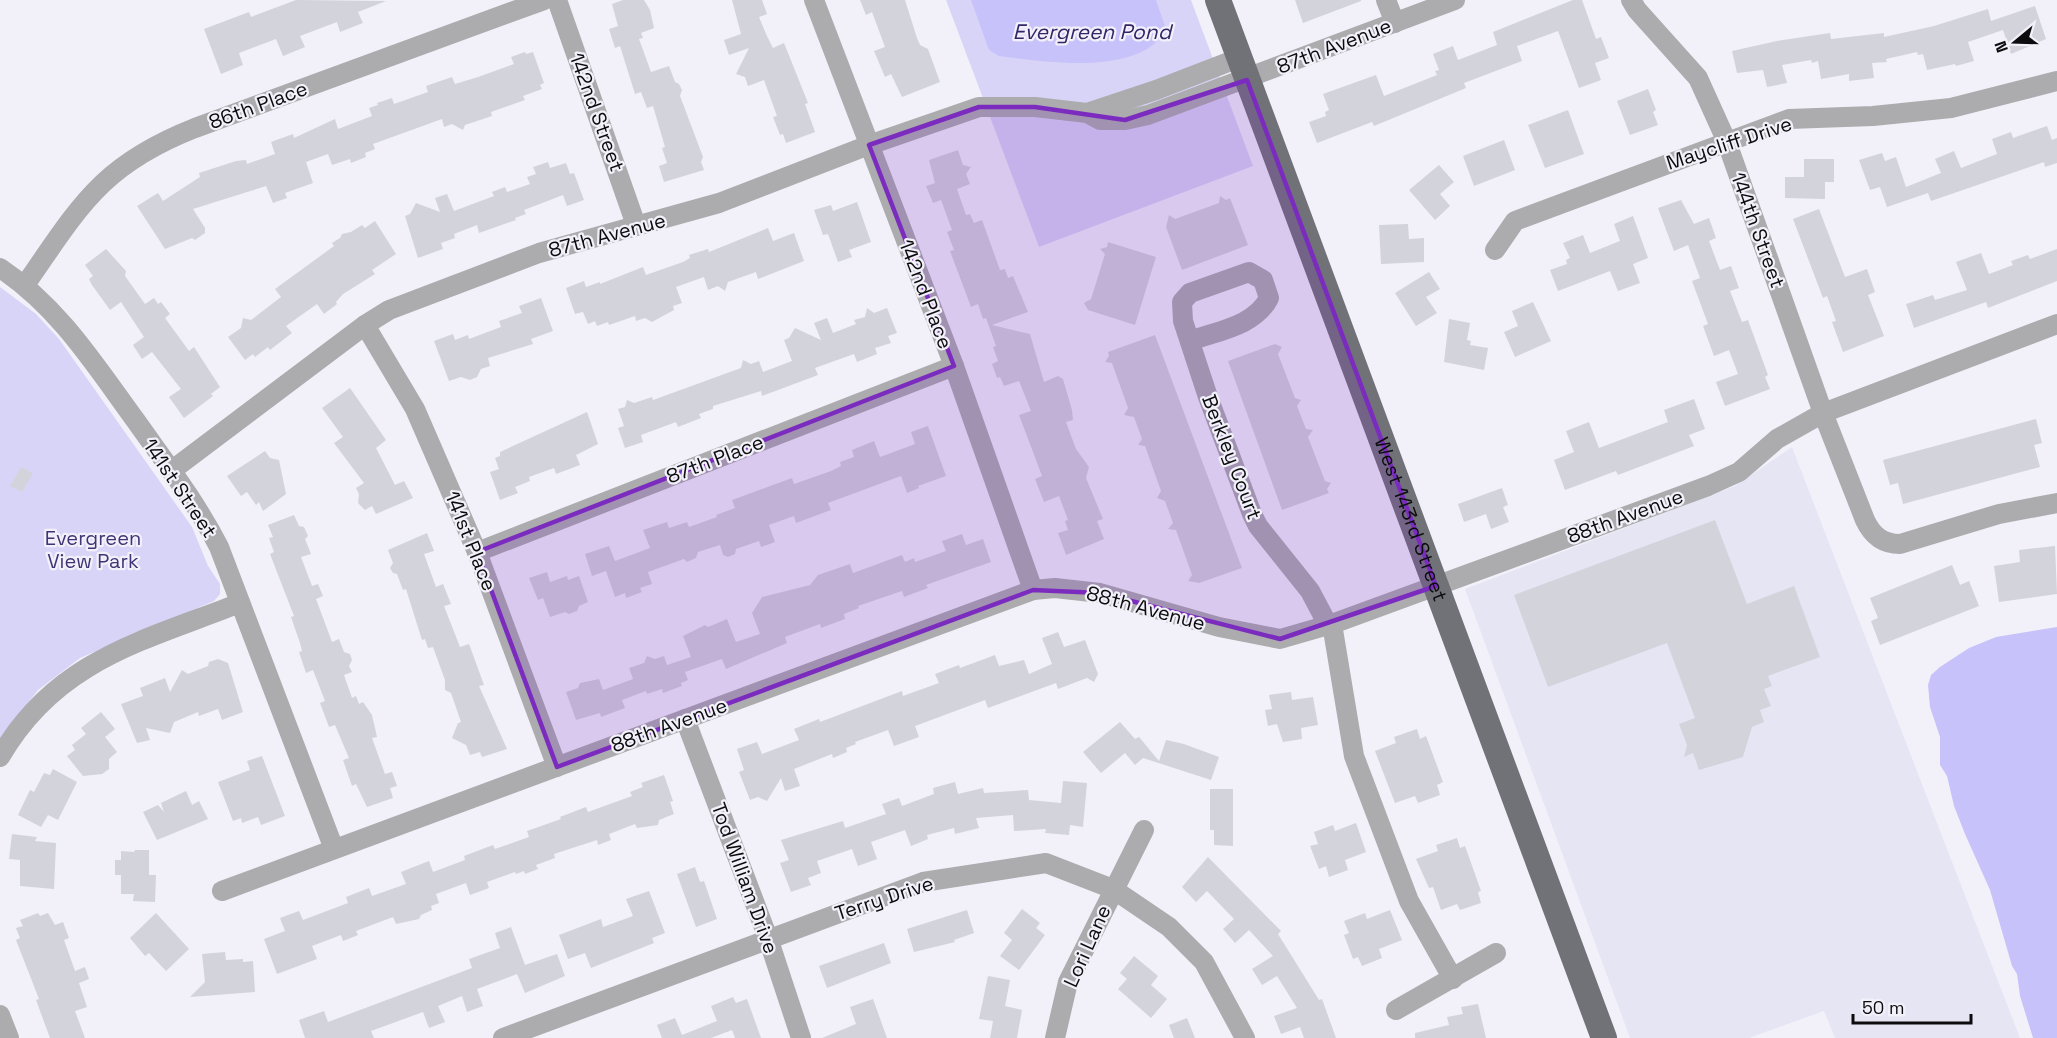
<svg xmlns="http://www.w3.org/2000/svg" width="2057" height="1038" viewBox="0 0 2057 1038" font-family="'Space Grotesk',sans-serif">
	<style>
		.built { fill: #e6e5f4 }
		.green { fill: #d7d4f7 }
		.water { fill: #c8c2fb }
		.building { fill: #d3d3dc }
		.lines { fill: none; stroke-linecap: round; stroke-linejoin: round }
		.minor { stroke: #acacaf; stroke-width: 20 }
		.major { stroke: #717178; stroke-width: 26 }
		.marked { fill: #7b2cbf; fill-opacity: 0.2; stroke: #7b2cbf; stroke-width: 4.5; stroke-linejoin: round }
		.labels { text-anchor: middle; dominant-baseline: central; stroke-width: 4.5; stroke-linejoin: round; paint-order: stroke }
		.street-label { font-size: 20px; fill: #0c0c0f; stroke: #f2f1fa }
		.park-label { font-size: 20px; fill: #413476; stroke: #f2f1fa }
		.water-label { font-size: 21px; font-style: italic; fill: #342566; stroke: #f2f1fa }
	</style>
	<rect width="100%" height="100%" fill="#f2f1fa"/>
	<polygon class="built" points="1792,447 2020,1038 1835,1038 1824,1011 1749,1038 1630,1038 1465,589 1735,486"/>
	<g class="green">
		<polygon points="946,0 1191,0 1253,166 1039,247"/>
		<polygon points="0,287 36,314 59,339 192,527 208,566 220,584 220,594 214,601 80,658 38,690 0,740"/>
	</g>
	<g class="water">
		<path d="M971,0H1156L1166,29C1142,77 1044,62 999,56L989,50Z"/>
		<polygon points="2057,627 2057,1038 2033,1038 2020,996 2017,974 2012,966 1990,890 1965,834 1954,806 1947,776 1940,765 1940,737 1930,707 1928,685 1931,675 1940,667 1969,648 1996,637"/>
	</g>
	<g class="building">
		<polygon points="296,0 386,1 358,12 363,23 340,32 337,22 300,36 305,47 283,56 276,39 239,53 243,65 221,74 204,29 249,12 251,17"/>
		<polygon points="623,0 644,0 650,10 654,28 641,33 643,38 639,39 651,72 669,66 675,82 679,84 682,90 680,96 703,157 701,162 704,170 664,182 659,166 667,163 662,148 665,147 653,106 647,108 641,92 635,94 620,46 615,48 609,29 618,26 612,4"/>
		<polygon points="732,0 762,0 767,14 759,17 766,34 773,48 784,43 808,103 805,104 815,132 786,143 783,134 780,135 773,117 777,116 764,80 748,86 745,77 736,74 749,48 729,55 724,40 741,34"/>
		<polygon points="860,0 905,0 917,38 920,45 928,49 940,82 902,97 891,74 885,77 874,51 885,47 872,12 866,15"/>
		<polygon points="1295,0 1361,0 1361,1 1303,23"/>
		<polygon points="1573,0 1582,0 1596,39 1601,37 1609,58 1595,63 1601,80 1579,88 1558,31 1517,46 1522,61 1464,83 1466,88 1374,126 1372,122 1317,143 1309,122 1326,116 1325,112 1329,110 1323,94 1376,75 1384,96 1437,75 1435,71 1439,70 1433,54 1453,46 1458,60 1497,45 1493,32"/>
		<polygon points="2035,6 2046,39 2011,54 2003,30 1968,42 1974,61 1956,66 1955,64 1927,70 1923,54 1918,55 1917,52 1886,59 1887,62 1872,63 1874,78 1849,81 1849,74 1821,79 1818,61 1812,63 1811,60 1782,65 1787,83 1767,87 1763,70 1737,73 1732,51 1777,41 1830,33 1831,39 1884,33 1884,37 1934,26 1988,9 1991,21"/>
		<polygon points="525,52 526,54 533,52 544,83 540,85 542,89 523,96 525,100 491,112 492,116 465,125 463,130 452,124 444,127 442,119 373,144 375,149 365,153 366,157 351,163 350,159 332,165 328,154 306,162 313,183 285,193 287,198 273,203 266,186 193,209 205,228 205,233 195,240 192,238 165,249 137,206 158,193 163,201 200,177 199,173 236,161 246,160 247,164 275,154 271,142 293,134 294,138 335,119 338,129 372,116 369,108 378,105 377,103 392,98 394,104 428,92 426,86 452,77 455,84 478,77 514,64 511,57"/>
		<polygon points="1648,89 1656,110 1653,112 1658,125 1630,135 1617,101"/>
		<polygon points="1568,110 1584,154 1545,168 1528,125"/>
		<polygon points="2047,126 2052,140 2057,138 2057,163 2045,167 2044,162 1931,201 1928,193 1887,207 1880,187 1870,190 1859,160 1882,153 1885,161 1896,157 1906,187 1941,173 1935,159 1954,151 1961,168 1997,154 1992,139 2011,132 2013,138"/>
		<polygon points="1504,140 1515,170 1474,186 1463,156"/>
		<polygon points="958,150 963,165 971,167 966,174 970,184 957,189 966,215 970,214 974,223 982,220 1000,270 1005,269 1008,278 1013,276 1028,312 992,325 1030,334 1044,382 1058,376 1063,379 1072,410 1073,420 1066,422 1076,449 1089,467 1086,478 1103,519 1097,521 1104,539 1066,555 1058,533 1068,530 1065,521 1068,520 1059,496 1044,502 1035,479 1042,476 1019,415 1031,411 1019,381 1004,386 1000,377 997,378 992,364 998,361 993,347 996,346 986,318 983,319 978,304 971,307 950,251 954,250 947,232 952,230 941,200 933,203 926,186 935,183 929,160"/>
		<polygon points="1804,159 1834,159 1834,182 1825,182 1825,199 1785,198 1785,177 1804,177"/>
		<polygon points="548,162 550,168 566,163 570,174 574,173 584,200 567,206 563,195 524,210 526,214 515,218 516,220 479,233 477,225 454,234 455,238 441,243 443,249 418,258 405,216 410,214 416,203 440,212 435,198 447,194 454,211 494,196 492,192 505,187 507,192 530,184 527,177 536,174 533,167"/>
		<polygon points="1439,165 1454,182 1440,194 1450,206 1435,220 1409,190"/>
		<polygon points="1220,196 1226,200 1230,198 1248,245 1182,270 1166,227 1169,215 1175,219 1219,203"/>
		<polygon points="1681,200 1694,224 1709,218 1716,238 1709,241 1720,270 1731,266 1739,288 1730,291 1742,322 1748,320 1768,375 1765,377 1770,389 1725,406 1716,382 1738,374 1729,350 1714,356 1703,326 1708,324 1692,281 1700,278 1688,245 1674,251 1658,208"/>
		<polygon points="857,202 871,242 849,250 852,257 838,262 828,234 823,235 814,210 831,205 833,211"/>
		<polygon points="1819,209 1845,277 1867,269 1875,292 1868,295 1884,336 1843,352 1832,322 1836,321 1827,296 1823,298 1793,219"/>
		<polygon points="1633,216 1648,258 1633,264 1640,283 1618,291 1610,271 1558,291 1550,270 1567,264 1566,260 1570,258 1563,243 1583,235 1590,253 1620,241 1614,224"/>
		<polygon points="375,221 396,254 372,270 375,274 343,294 336,302 337,304 324,314 317,304 286,326 292,333 270,350 268,347 255,357 253,354 245,360 228,337 241,328 243,318 251,320 281,297 275,289 334,246 332,243 340,238 342,234 351,232 362,225 365,228"/>
		<polygon points="1408,224 1409,239 1424,238 1424,262 1381,264 1379,225"/>
		<polygon points="768,228 773,241 794,233 804,261 758,279 756,272 728,282 725,291 718,286 708,290 704,277 676,287 682,303 673,306 674,310 652,322 645,318 636,321 635,316 609,325 608,322 597,326 595,321 588,324 583,312 575,314 566,288 584,281 586,287 600,282 600,284 643,267 646,275 683,262 690,258 689,255 708,249 709,252"/>
		<polygon points="1108,242 1156,257 1135,325 1088,310 1084,303 1091,299 1105,254 1100,249 1107,247"/>
		<polygon points="106,249 126,271 125,276 145,304 154,298 158,304 161,302 170,314 165,318 189,351 194,347 220,387 211,394 213,396 184,418 169,397 181,389 152,352 142,359 133,345 144,337 121,302 110,310 92,285 89,279 93,276 85,265"/>
		<polygon points="2057,249 2057,281 1988,308 1986,302 1914,328 1906,304 1933,295 1935,300 1967,290 1956,262 1981,253 1989,274 2013,265 2011,261 2028,255 2030,259"/>
		<polygon points="1429,272 1440,289 1426,297 1437,313 1416,326 1395,293"/>
		<polygon points="541,298 553,331 531,339 533,344 488,358 490,366 481,369 477,377 470,380 461,377 449,381 434,341 453,334 455,340 468,335 469,339 501,327 499,321 522,313 519,306"/>
		<polygon points="1533,302 1551,341 1515,357 1504,332 1518,326 1512,311"/>
		<polygon points="867,308 874,313 887,308 897,333 888,336 891,343 875,348 877,354 857,362 854,354 815,368 818,375 762,396 761,391 713,406 713,409 699,414 701,418 678,427 676,422 641,435 643,442 625,448 618,428 624,426 618,409 625,407 627,400 634,403 652,397 653,400 741,368 743,360 751,364 759,361 763,372 792,361 784,340 789,338 795,328 821,340 814,323 827,318 833,333 856,324 854,320 865,317"/>
		<polygon points="1449,319 1470,323 1467,340 1471,341 1470,345 1488,348 1484,370 1444,362"/>
		<polygon points="1155,335 1242,568 1199,583 1188,581 1192,575 1176,530 1168,529 1173,523 1165,501 1157,498 1161,491 1145,446 1138,445 1142,439 1134,417 1124,415 1128,408 1112,363 1105,362 1109,356 1108,352"/>
		<polygon points="1275,344 1282,347 1278,354 1295,398 1301,400 1297,406 1306,429 1313,430 1308,437 1325,481 1331,483 1327,489 1329,493 1282,510 1228,361"/>
		<polygon points="350,388 386,440 376,448 395,485 404,481 413,498 376,514 372,506 365,510 358,503 359,494 356,488 364,483 334,443 343,437 322,408"/>
		<polygon points="1694,399 1705,429 1689,435 1694,446 1618,475 1616,471 1565,490 1554,460 1574,452 1566,431 1589,422 1599,448 1668,422 1664,410"/>
		<polygon points="587,412 598,444 576,455 580,465 556,474 554,468 529,477 530,481 515,487 518,493 500,500 490,472 499,469 495,458 500,456 500,452"/>
		<polygon points="2036,419 2042,443 2034,445 2040,467 1903,504 1898,483 1890,485 1883,460"/>
		<polygon points="928,426 946,476 918,486 919,488 907,493 901,476 828,503 831,510 796,523 794,516 769,525 775,542 761,547 759,541 736,549 735,554 728,557 723,555 720,545 698,552 696,558 687,562 684,559 648,572 652,584 640,588 642,592 626,598 625,593 615,597 606,571 592,576 585,554 609,546 615,561 650,548 643,530 667,522 669,528 687,522 689,527 717,517 716,515 735,508 732,500 792,478 794,484 831,471 841,466 840,462 854,457 852,450 874,441 880,457 915,444 911,432"/>
		<polygon points="265,451 270,458 279,460 286,494 263,511 259,502 256,505 247,492 241,496 227,476"/>
		<polygon points="21,467 33,473 22,492 10,486"/>
		<polygon points="1502,488 1508,505 1503,507 1509,522 1491,529 1486,514 1464,522 1458,504"/>
		<polygon points="294,515 299,526 304,527 308,536 305,539 311,554 301,557 312,586 318,584 323,596 316,599 332,642 339,639 344,652 350,654 352,660 349,666 352,672 344,675 352,698 356,696 359,704 363,702 372,715 377,737 372,738 385,774 392,772 397,786 390,788 393,798 367,807 356,784 352,786 343,760 349,758 335,725 329,727 320,703 325,701 313,670 306,673 299,652 302,651 300,643 291,617 294,616 270,554 274,552 269,538 273,537 268,525"/>
		<polygon points="1715,520 1747,604 1794,586 1820,657 1768,676 1772,686 1764,689 1771,706 1760,710 1764,722 1752,727 1743,757 1699,770 1693,753 1684,757 1687,745 1679,724 1695,718 1667,643 1548,687 1514,595"/>
		<polygon points="427,533 434,551 424,554 436,587 443,584 451,604 444,606 460,647 469,644 484,685 479,686 507,749 482,757 480,752 470,755 466,745 452,738 458,723 461,722 451,693 445,690 445,680 433,647 428,648 425,639 422,640 406,589 403,590 397,574 393,573 390,568 393,563 388,550"/>
		<polygon points="962,534 966,545 983,539 991,562 926,585 928,588 904,597 902,591 858,606 859,608 844,614 845,619 821,628 820,624 785,637 787,643 726,669 722,659 685,672 688,680 681,683 682,686 663,693 662,689 647,694 646,691 622,700 625,708 601,717 600,713 576,720 566,692 578,688 580,683 599,679 603,690 633,679 629,668 644,663 647,656 655,659 664,656 667,665 691,657 683,636 705,625 708,627 727,619 736,642 760,634 752,613 762,597 810,585 818,575 850,564 853,573 902,555 905,562 914,558 915,562 946,551 942,541"/>
		<polygon points="2055,546 2057,594 1999,602 1994,566 2020,562 2019,550"/>
		<polygon points="1952,565 1960,585 1969,581 1979,606 1880,645 1871,621 1878,618 1870,598"/>
		<polygon points="547,572 550,582 567,576 568,580 579,576 588,602 579,606 577,611 569,614 565,612 550,617 543,598 538,600 529,578"/>
		<polygon points="1058,632 1064,647 1085,640 1098,674 1094,682 1087,678 1058,689 1056,683 988,708 985,700 915,726 919,737 894,746 888,730 855,742 856,744 846,748 847,752 833,758 832,754 794,769 800,786 785,791 781,778 767,801 758,797 750,800 739,772 744,770 737,749 757,742 762,754 799,740 794,729 819,719 820,722 902,691 903,696 939,683 935,674 959,665 960,668 995,655 999,666 1024,660 1029,674 1052,664 1042,638"/>
		<polygon points="218,659 228,663 243,712 222,720 218,709 199,716 198,712 174,722 170,733 146,728 150,740 137,743 121,704 143,696 140,688 165,678 170,692 182,670 188,674 208,666 209,662"/>
		<polygon points="1291,692 1292,700 1313,697 1318,725 1301,728 1302,739 1283,742 1277,724 1268,726 1265,710 1272,709 1269,695"/>
		<polygon points="101,712 115,729 105,737 117,752 109,759 109,769 102,774 83,776 67,756 75,750 72,745 86,734 81,728"/>
		<polygon points="1120,722 1135,739 1139,737 1159,761 1166,740 1184,744 1219,757 1211,780 1143,758 1135,765 1125,753 1101,773 1083,752"/>
		<polygon points="1417,729 1420,739 1426,736 1443,782 1437,785 1440,795 1418,803 1415,796 1395,803 1375,751 1396,743 1394,737"/>
		<polygon points="262,756 285,816 261,825 258,817 242,823 241,818 233,821 218,782 250,770 247,761"/>
		<polygon points="53,769 77,782 58,820 48,815 41,827 18,815 30,790 34,792 44,773 50,775"/>
		<polygon points="664,775 673,801 670,802 674,814 659,820 658,825 637,828 635,824 609,834 611,840 598,845 597,840 554,854 555,858 536,865 538,869 525,874 524,871 516,874 515,872 487,882 489,888 470,895 466,883 436,894 439,903 431,906 432,910 421,915 419,919 396,924 393,917 356,931 358,935 343,941 341,935 312,946 317,959 277,974 264,939 285,931 280,918 299,911 303,920 348,903 346,897 369,888 372,896 406,884 401,872 429,861 433,872 465,860 464,856 493,845 495,849 529,837 527,831 561,819 560,817 586,807 588,812 632,796 630,792 643,787 641,783"/>
		<polygon points="1063,781 1087,783 1083,827 1070,825 1069,835 1045,833 1046,829 1014,831 1013,815 976,818 979,828 955,834 954,828 927,835 928,839 911,846 905,830 871,842 877,859 858,866 852,849 817,861 821,873 808,878 811,885 791,892 780,863 789,860 781,840 843,821 845,828 886,814 882,804 899,798 902,806 934,794 933,788 955,782 958,794 983,788 984,793 1028,790 1029,800 1061,803"/>
		<polygon points="1210,789 1233,789 1233,846 1214,845 1214,830 1210,830"/>
		<polygon points="186,791 192,805 199,801 208,819 157,840 143,812 158,805 164,812 161,803"/>
		<polygon points="1356,823 1366,852 1345,860 1348,870 1329,877 1326,866 1319,869 1310,846 1318,844 1314,832 1333,825 1335,831"/>
		<polygon points="12,834 37,837 35,841 56,843 54,889 20,886 20,860 9,859"/>
		<polygon points="1457,838 1460,848 1465,846 1481,891 1478,892 1481,903 1460,910 1457,904 1441,910 1433,887 1429,888 1416,859 1438,851 1436,845"/>
		<polygon points="135,850 149,850 149,875 156,875 155,902 133,901 134,894 121,894 121,875 115,875 115,860 121,860 121,851 134,852"/>
		<polygon points="1208,857 1281,931 1278,934 1319,1000 1322,999 1336,1038 1304,1038 1300,1027 1281,1034 1274,1016 1297,1008 1277,976 1262,985 1252,969 1273,956 1249,930 1235,943 1223,929 1234,919 1207,891 1196,902 1182,887"/>
		<polygon points="695,867 700,882 704,881 717,919 696,927 677,874"/>
		<polygon points="649,891 665,933 652,938 654,943 591,968 585,953 568,959 559,935 601,919 603,927 633,916 626,899"/>
		<polygon points="1022,909 1040,923 1036,928 1045,935 1019,970 1000,956 1012,940 1004,933"/>
		<polygon points="967,910 974,933 954,940 955,942 914,952 907,929"/>
		<polygon points="1390,910 1402,940 1379,949 1382,958 1362,966 1358,957 1353,959 1344,935 1349,933 1344,921 1365,913 1367,919"/>
		<polygon points="38,913 40,916 48,913 55,925 63,922 69,938 64,940 75,971 85,967 89,979 79,983 87,1007 75,1011 85,1038 50,1038 36,1000 39,999 16,940 20,938 16,928 23,926 20,920"/>
		<polygon points="156,913 189,949 166,971 149,953 145,956 130,938"/>
		<polygon points="511,927 525,965 557,954 565,976 525,993 517,974 477,989 483,1006 467,1012 462,996 438,1006 445,1022 429,1028 423,1012 371,1031 374,1038 305,1038 299,1020 324,1011 328,1022 472,968 469,959 500,948 495,933"/>
		<polygon points="884,943 891,963 827,988 819,966"/>
		<polygon points="225,952 226,960 243,959 243,962 253,961 255,992 190,997 205,982 202,954"/>
		<polygon points="1134,956 1158,976 1151,985 1167,999 1151,1018 1118,989 1127,979 1120,973"/>
		<polygon points="988,976 1010,980 1005,1006 1022,1010 1017,1038 990,1038 993,1021 979,1019"/>
		<polygon points="733,997 736,1003 747,999 761,1038 735,1038 732,1030 711,1038 662,1038 657,1025 675,1018 682,1035 717,1021 711,1006"/>
		<polygon points="873,999 887,1038 822,1038 856,1024 850,1007"/>
		<polygon points="1478,1004 1486,1038 1415,1038 1415,1033 1449,1025 1447,1017 1463,1014 1461,1007"/>
		<polygon points="1187,1018 1195,1038 1174,1038 1169,1025"/>
	</g>
	<g class="lines">
		<g class="minor">
			<polyline points="557,0 636,225"/>
			<polyline points="814,0 954,366 1033,590"/>
			<polyline points="1386,0 1395,23"/>
			<path d="M1631,0L1637,10L1698,78L1726,140L1823,413L1865,520C1872,535 1882,544 1900,544L1999,514L2057,503"/>
			<polyline points="1087,113 1156,90 1239,58"/>
			<polyline points="1495,250 1515,221 1789,119 1873,116 1951,108 2057,81"/>
			<path d="M0,268C59,307 95,365 136,421C165,462 196,502 219,547L334,849"/>
			<path d="M25,285C80,206 101,165 195,128L544,0"/>
			<polyline points="365,325 415,409 477,552 557,767"/>
			<path d="M1190,341C1217,331 1255,326 1269,298L1263,280L1249,272L1190,293L1182,302L1183,321L1208,397L1252,514L1258,526L1310,591L1328,625"/>
			<polyline points="171,471 365,325 389,310 539,253 719,203 869,145 979,107 1035,107 1087,113 1100,120 1125,120 1148,115 1455,0"/>
			<polyline points="477,552 954,366"/>
			<polyline points="1332,624 1354,756 1409,901 1453,979"/>
			<polyline points="685,719 768,938 801,1038"/>
			<path d="M0,757C56,660 143,641 240,603"/>
			<polyline points="222,891 1033,590 1055,588 1100,593 1219,627 1280,639 1332,624 1708,486 1739,472 1777,439 1823,413 2057,324"/>
			<polyline points="1396,1010 1496,953"/>
			<polyline points="0,1015 9,1038"/>
			<polyline points="503,1038 923,882 1046,863 1113,889 1169,927 1204,962 1245,1038"/>
			<polyline points="1055,1038 1068,982 1144,830"/>
		</g>
		<path class="major" id="s1" d="M1218,0L1604,1038"/>
	</g>
	<path class="marked" d="M1247,80L1436,586L1280,639L1100,593L1033,590L557,767L477,552L954,366L869,145L979,107H1035L1125,120Z"/>
	<g class="labels">
		<g class="street-label">
			<text transform="translate(1334 46) rotate(-21)">87th Avenue</text>
			<text transform="translate(258 105) rotate(-20)">86th Place</text>
			<text transform="translate(597 112) rotate(70)">142nd Street</text>
			<text transform="translate(1729 143) rotate(-18)">Maycliff Drive</text>
			<text transform="translate(1758 230) rotate(70)">144th Street</text>
			<text transform="translate(607 235) rotate(-15)">87th Avenue</text>
			<text transform="translate(926 294) rotate(69)">142nd Place</text>
			<text transform="translate(1232 457) rotate(69)">Berkley Court</text>
			<text transform="translate(715 459) rotate(-21)">87th Place</text>
			<text transform="translate(180 488) rotate(56)">141st Street</text>
			<text transform="translate(1625 516) rotate(-20)">88th Avenue</text>
			<text stroke="none"><textPath href="#s1" startOffset="554">West 143rd Street</textPath></text>
			<text transform="translate(471 541) rotate(68)">141st Place</text>
			<text transform="translate(1146 608) rotate(15)">88th Avenue</text>
			<text transform="translate(669 725) rotate(-20)">88th Avenue</text>
			<text transform="translate(745 878) rotate(70)">Tod William Drive</text>
			<text transform="translate(884 898) rotate(-18)">Terry Drive</text>
			<text transform="translate(1087 946) rotate(-66)">Lori Lane</text>
		</g>
		<g class="park-label">
			<text x="93" y="538">Evergreen<tspan x="93" dy="23">View Park</tspan></text>
		</g>
		<g class="water-label">
			<text x="1092" y="31">Evergreen Pond</text>
		</g>
	</g>
	<g transform="translate(2015 42) rotate(251)" stroke="#f2f1fa" stroke-width="4.5" paint-order="stroke">
	<path d="M0-4.5L10 22L0 15L-10 22Z" fill="#0c0c0f"/>
	<text y="-9" font-size="16" font-weight="bold" text-anchor="middle" fill="#0c0c0f">N</text>
	</g>
	<path d="M1853 1014v9h118v-9" fill="none" stroke="#0c0c0f" stroke-width="3"/>
	<text x="1862" y="1014" font-size="18" fill="#0c0c0f" stroke="#f2f1fa" stroke-width="4.5" paint-order="stroke">50 m</text>
</svg>
